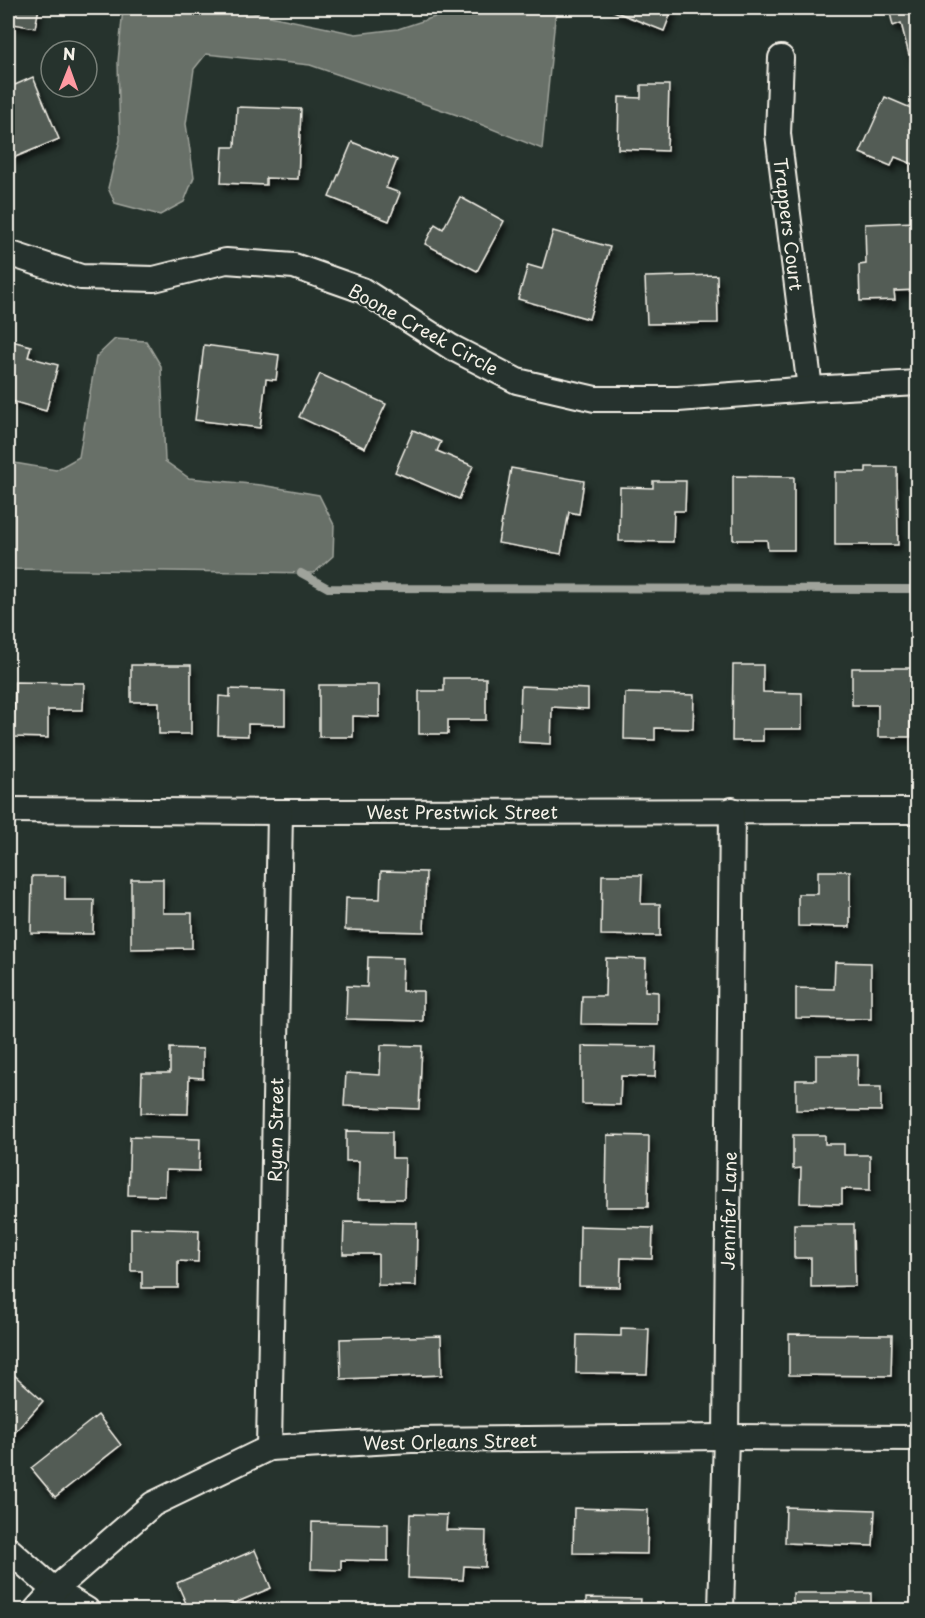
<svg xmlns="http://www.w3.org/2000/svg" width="925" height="1618" viewBox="0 0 925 1618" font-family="'Playpen Sans',sans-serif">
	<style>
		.water { fill: #676f68; stroke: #9fa39b; stroke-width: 1.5 }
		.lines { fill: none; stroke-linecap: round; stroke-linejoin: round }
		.stream { stroke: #9fa39b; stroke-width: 8 }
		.building { fill: #525c55; stroke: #f4f1e8; stroke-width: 1.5; filter: url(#shadow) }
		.street-casing { stroke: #f4f1e8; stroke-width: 28 }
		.street { stroke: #26332d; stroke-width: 24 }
		.labels { text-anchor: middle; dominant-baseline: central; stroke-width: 4.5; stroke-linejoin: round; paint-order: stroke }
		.street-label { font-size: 18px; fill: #f4f1e8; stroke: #26332d }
	</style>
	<defs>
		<filter id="shadow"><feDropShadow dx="3.5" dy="6" stdDeviation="3" flood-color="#0009"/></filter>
	</defs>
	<rect width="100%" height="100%" fill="#26332d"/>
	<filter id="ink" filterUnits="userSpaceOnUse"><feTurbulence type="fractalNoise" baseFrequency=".0167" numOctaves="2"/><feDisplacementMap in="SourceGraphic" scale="12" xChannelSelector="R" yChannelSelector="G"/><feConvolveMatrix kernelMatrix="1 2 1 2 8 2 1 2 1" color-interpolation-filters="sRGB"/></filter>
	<g filter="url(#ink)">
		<g class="water">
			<polygon points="123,8 240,8 246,11 356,34 398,29 462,8 560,8 555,19 542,149 460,116 310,65 206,54 194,69 186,124 194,177 184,202 160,215 115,203 108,188 120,140 118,62"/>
			<polygon points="115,339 146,341 161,366 165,461 189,478 261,485 319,495 334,525 333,556 314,573 8,569 8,462 56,470 79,457 96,357"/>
		</g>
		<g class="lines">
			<polyline class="stream" points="301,573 328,588 918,589"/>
		</g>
		<g class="building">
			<polygon points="8,8 39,8 35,28 8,23"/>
			<polygon points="606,8 673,8 664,31"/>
			<polygon points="889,8 918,8 918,53 909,55 901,23 893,26"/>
			<polygon points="33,77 59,139 13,158 8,146 8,88"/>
			<polygon points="641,85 669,85 667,151 618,149 619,97 641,98"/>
			<polygon points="885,97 918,111 918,166 895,157 891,166 860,153"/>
			<polygon points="237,107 301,109 298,179 266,178 266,185 221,183 223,147 235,147"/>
			<polygon points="352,142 397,160 386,188 400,193 389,221 329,197"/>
			<polygon points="460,197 504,221 477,271 425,244 435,224 443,229"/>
			<polygon points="915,222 917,290 894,291 895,300 860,301 859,265 866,264 865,224"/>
			<polygon points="553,231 610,247 589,319 518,299 528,265 542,269"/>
			<polygon points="717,275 718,323 647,324 645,277"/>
			<polygon points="8,340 31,346 28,357 58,365 46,411 8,400"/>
			<polygon points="204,345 279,355 276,380 266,379 260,428 195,420"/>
			<polygon points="320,374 386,404 365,448 299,417"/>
			<polygon points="413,430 441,442 437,451 473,466 459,499 395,472"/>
			<polygon points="866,467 897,467 898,545 835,545 835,472 866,472"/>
			<polygon points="511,468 584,481 579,514 569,512 561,554 498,543"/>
			<polygon points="733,476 794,477 794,550 768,550 767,540 733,540"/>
			<polygon points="653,481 686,481 685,511 674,511 673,542 619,541 620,487 653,488"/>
			<polygon points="131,665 191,665 191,734 159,734 159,702 131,702"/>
			<polygon points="733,665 763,665 763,692 802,693 802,729 763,729 763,741 732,741"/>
			<polygon points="852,668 911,668 910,737 878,737 878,705 852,705"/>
			<polygon points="444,678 486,678 486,720 448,720 448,734 419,734 419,691 444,691"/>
			<polygon points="15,682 84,683 83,710 48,710 48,738 14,737"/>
			<polygon points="319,685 379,685 379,717 353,716 353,737 319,737"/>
			<polygon points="521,686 588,689 588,709 552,707 551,744 519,742"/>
			<polygon points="230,689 285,691 285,725 248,724 248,736 218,735 219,696 230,697"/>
			<polygon points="625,693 694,695 693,729 655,728 655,740 624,739"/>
			<polygon points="381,871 426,872 424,932 345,930 346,898 380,899"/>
			<polygon points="818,871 850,871 850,927 798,926 798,894 818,894"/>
			<polygon points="602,875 642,875 641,904 660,904 660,936 601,935"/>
			<polygon points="32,876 65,876 65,900 94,900 93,934 31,933"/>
			<polygon points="8,879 11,879 10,913 8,913"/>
			<polygon points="131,879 163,879 163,913 192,913 192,948 131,949"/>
			<polygon points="368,957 403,958 402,991 423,991 423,1021 346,1019 347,986 367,987"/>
			<polygon points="606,958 646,959 645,991 658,992 658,1025 581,1024 582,996 605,996"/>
			<polygon points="835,962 871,963 871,1019 796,1018 796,988 834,989"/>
			<polygon points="381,1045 422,1046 419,1109 344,1106 346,1073 380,1075"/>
			<polygon points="582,1046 656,1047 655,1077 621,1076 620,1105 582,1104"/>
			<polygon points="170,1048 203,1049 203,1078 189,1077 188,1114 141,1113 142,1073 170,1073"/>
			<polygon points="816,1055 858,1055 857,1087 881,1087 881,1111 796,1110 796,1080 816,1080"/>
			<polygon points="346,1131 392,1132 392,1158 405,1158 404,1199 358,1199 359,1161 346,1161"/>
			<polygon points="607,1135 649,1136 648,1207 606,1207"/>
			<polygon points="793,1135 825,1135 825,1144 844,1144 844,1155 870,1155 870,1190 842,1189 842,1204 800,1203 801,1168 793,1169"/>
			<polygon points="130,1137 200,1139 199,1171 166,1170 165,1196 128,1195"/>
			<polygon points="344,1222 417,1223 416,1286 378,1285 378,1254 343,1254"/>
			<polygon points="794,1224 854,1224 855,1286 811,1287 811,1258 794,1258"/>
			<polygon points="580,1226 653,1228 652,1259 621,1258 620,1287 579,1286"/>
			<polygon points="131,1228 199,1230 198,1262 178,1261 178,1288 142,1288 142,1271 131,1271"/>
			<polygon points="621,1328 649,1329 647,1374 576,1373 577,1335 621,1336"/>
			<polygon points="789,1334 892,1335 891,1376 789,1375"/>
			<polygon points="441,1336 442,1375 341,1379 340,1339"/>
			<polygon points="12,1373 43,1401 8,1440 8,1378"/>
			<polygon points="98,1415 121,1445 55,1497 31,1468"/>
			<polygon points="786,1507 875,1510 873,1546 785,1543"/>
			<polygon points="574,1508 648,1510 647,1554 573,1553"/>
			<polygon points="410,1514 447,1515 446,1530 486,1531 485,1567 464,1566 463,1580 408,1578"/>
			<polygon points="312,1522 388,1524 388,1561 341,1560 341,1570 311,1569"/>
			<polygon points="255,1550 271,1588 218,1610 189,1610 177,1583"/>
			<rect x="793" y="1593" width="78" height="17"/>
			<polygon points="586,1598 641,1599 640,1610 586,1610"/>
		</g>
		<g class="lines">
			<defs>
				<g id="street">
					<polyline points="781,58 778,134 810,389"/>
					<polyline points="8,253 81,277 154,279 226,261 294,266 362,290 451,347 517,381 595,399 678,399 810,389 918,383"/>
					<polyline points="8,810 280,812 918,811"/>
					<polyline points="269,1448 280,812"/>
					<polyline points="8,1549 54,1590 87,1610"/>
					<polyline points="36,1610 54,1590 153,1504 269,1448 411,1440 726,1437 918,1438"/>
					<polyline points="721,1610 726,1437 732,810"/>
				</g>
			</defs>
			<use href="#street" class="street-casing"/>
			<use href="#street" class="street"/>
		</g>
	</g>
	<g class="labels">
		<g class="street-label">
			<text transform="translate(789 224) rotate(83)">Trappers Court</text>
			<text transform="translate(424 329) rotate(29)">Boone Creek Circle</text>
			<text x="462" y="811">West Prestwick Street</text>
			<text transform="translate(275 1130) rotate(-89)">Ryan Street</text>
			<text transform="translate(728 1211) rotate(-89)">Jennifer Lane</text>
			<text transform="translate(450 1441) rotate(-1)">West Orleans Street</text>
		</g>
	</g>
	<rect width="925" height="1618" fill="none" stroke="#26332d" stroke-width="30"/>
	<rect x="15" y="15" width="895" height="1588" fill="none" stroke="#f4f1e8" stroke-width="2" filter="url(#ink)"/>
	<g transform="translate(69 69) rotate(1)"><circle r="28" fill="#26332d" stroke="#787f78" stroke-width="1.5"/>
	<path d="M0-4.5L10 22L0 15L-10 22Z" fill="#ff9aa2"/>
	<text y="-9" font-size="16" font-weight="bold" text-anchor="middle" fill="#f4f1e8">N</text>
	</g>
</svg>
